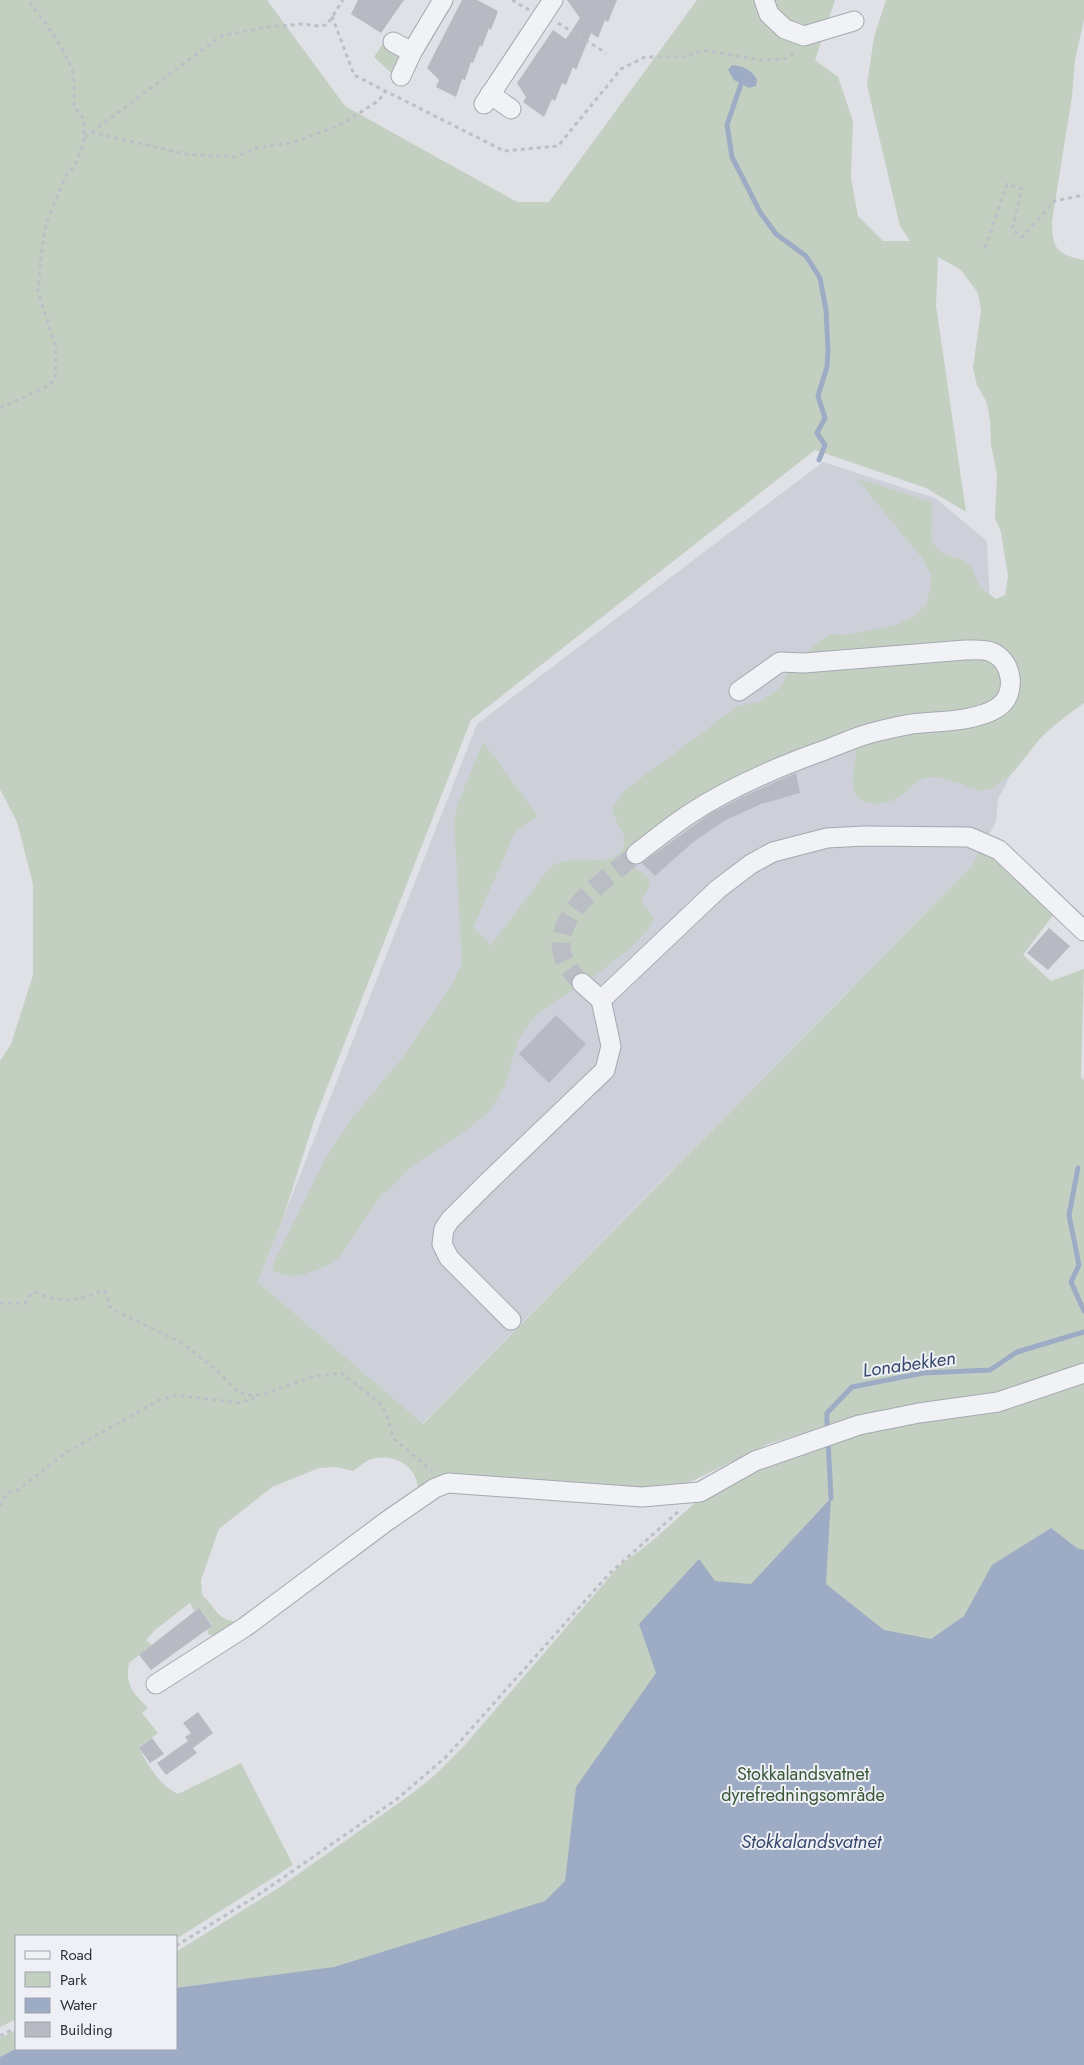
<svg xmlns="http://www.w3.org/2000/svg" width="1084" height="2065" viewBox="0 0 1084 2065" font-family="Jost,sans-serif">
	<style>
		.built { fill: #cdd0d9 }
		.green { fill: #c3d0c1 }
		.water { fill: #9dacc4 }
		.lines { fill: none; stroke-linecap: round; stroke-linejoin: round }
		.stream { stroke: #9dacc4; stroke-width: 5 }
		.building { fill: #b7bac3 }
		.minor-tunnel { stroke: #bbbdc5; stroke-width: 19; stroke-dasharray: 19 9; stroke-linecap: butt }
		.minor-casing { stroke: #a5a8b1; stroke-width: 21 }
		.path { stroke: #bdbfc6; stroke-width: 3; stroke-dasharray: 4 4; stroke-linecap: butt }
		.minor { stroke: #f1f2f6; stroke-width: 19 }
		.labels { text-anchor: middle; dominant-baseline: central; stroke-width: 4; stroke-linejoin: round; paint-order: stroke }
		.park-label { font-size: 18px; fill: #3a5738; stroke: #eef0f5 }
		.water-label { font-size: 19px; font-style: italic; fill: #37496d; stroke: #eef0f5 }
	</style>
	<rect width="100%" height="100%" fill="#dfe1e7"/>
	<polygon class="built" points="823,462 935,498 987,541 990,602 1045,709 998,799 996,822 972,866 422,1424 258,1282 477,724"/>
	<g class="green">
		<path d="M0,0H267L345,106L517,202H549L697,0H835L815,60L838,77L853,121L851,178L858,216L883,241H910L900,226L867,85L874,37L886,0H1084V20L1075,60L1072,97L1052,221C1052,248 1057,255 1084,260V703C1071,712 1058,722 1047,732C1025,752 1012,786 981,791C968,787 945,777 932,777C908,778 902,811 866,802C845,796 855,768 856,751L850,747L758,772L628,858L630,865L649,878L650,884L641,902L654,918C639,953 568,990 537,1015L526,1027L518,1041L505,1086L490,1110L472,1126L409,1168L394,1185L382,1194L339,1258L326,1266L303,1275L287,1276L273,1271L274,1262L324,1161L349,1122L402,1058L452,985L462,963L454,821L457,806L483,742L538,816L515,832L473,928L491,945L551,866C555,864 560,862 565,861C583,859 629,867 624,837C622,828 614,819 612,809L625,790L738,706L759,702L780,688L788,673L813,646L830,634L847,635L895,625L913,617L926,605L931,587V574L922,558L856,478L932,502C934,516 928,531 934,544C938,555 955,556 964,561C976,568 974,577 980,587C983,591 991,595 996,599L1005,595L1008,577L1001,532L995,518L997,474L991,445L990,421L987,403L977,385L973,368L981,310L978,293L961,270L938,257L936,305L966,512L926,488L815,450L471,720L314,1121L283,1218L258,1282L423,1424L972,866L980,850L992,856L1054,914L1023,955L1051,981L1084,969L1081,1077L1084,1080V1366L993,1393L851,1420L768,1444L676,1489L663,1493L447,1476L411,1500L418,1487C415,1464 392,1452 369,1460C364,1462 358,1468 353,1471L336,1467L319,1468L272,1487L219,1529L201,1580L202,1595C221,1613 214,1619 243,1623L218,1637L208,1634L207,1630L212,1625L199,1608L194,1611L190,1603L155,1630L146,1640L152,1645L129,1663C125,1687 133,1692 148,1708L142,1713L158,1733L139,1748C149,1766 159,1785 178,1794L241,1763L293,1865L176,1939V1936H16V2019L0,2027V1061L11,1044L33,975V884L17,822L0,789Z"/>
		<polygon points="384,42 399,50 404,61 398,76 390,72 374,57"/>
		<polygon points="1084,1377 1084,2065 0,2065 0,2038 16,2030 16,2049 176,2049 176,1952 280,1887 414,1792 435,1775 464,1746 619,1566 651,1542 696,1502 730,1481 805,1448"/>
	</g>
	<g class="water">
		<path d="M732,65C743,66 752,70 757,80L756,86L749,88L734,80L728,70Z"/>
		<polygon points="831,1498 826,1584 884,1630 931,1639 964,1616 992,1565 1051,1528 1077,1548 1084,1550 1084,2065 0,2065 0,2057 16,2049 176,2049 176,1988 334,1967 545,1901 565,1881 576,1787 656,1673 639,1624 699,1559 715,1581 751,1584"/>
	</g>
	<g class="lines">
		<g class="stream">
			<polyline points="741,84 727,125 732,157 760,212 776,234 806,256 820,278 826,310 828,350 827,367 818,396 825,418 817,433 825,445 819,460"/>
			<polyline points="1078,1168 1069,1215 1079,1265 1071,1282 1084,1311"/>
			<polyline points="827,1432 827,1413 852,1387 923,1373 990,1370 1017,1352 1084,1332"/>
			<polyline points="828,1440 831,1498"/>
		</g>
	</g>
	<g class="building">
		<polygon points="358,0 404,0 381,33 351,14"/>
		<polygon points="462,0 477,0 498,11 491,30 489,28 482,47 480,45 473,63 471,62 465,80 462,79 456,97 436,87 439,80 427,68"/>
		<polygon points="567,0 617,0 608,22 605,20 598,38 591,33 576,70 573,67 566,85 562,83 555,101 552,99 544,117 523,102 526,97 517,83 553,30 566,39 580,18"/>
		<polygon points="796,773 800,793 761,804 724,821 692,843 655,876 642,863 710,814 742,797"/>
		<polygon points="1049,928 1070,946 1048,970 1027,953"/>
		<polygon points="556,1015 586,1044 549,1083 519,1054"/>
		<polygon points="199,1608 212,1626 151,1670 139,1655"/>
		<polygon points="198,1712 213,1733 193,1748 197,1753 166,1775 157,1763 188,1741 185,1737 191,1733 183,1723"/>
		<polygon points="152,1738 164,1754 150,1763 139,1748"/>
	</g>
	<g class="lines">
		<path class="minor-tunnel" d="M582,983C525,932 598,886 636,854"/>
		<defs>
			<g id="minor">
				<polyline points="764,0 769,14 785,29 804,36 854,21"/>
				<polyline points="393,42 412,52"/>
				<polyline points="401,76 412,52 443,0"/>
				<polyline points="490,94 511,109"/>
				<polyline points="484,104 553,0"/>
				<path d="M636,854C653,841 670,827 688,815C730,787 777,767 825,750C841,744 858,736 875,732C887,729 899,726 912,724C937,721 975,722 997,708C1018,695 1013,660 991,652C984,649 973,650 965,650L804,663L780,662L739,691"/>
				<polyline points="582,983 601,1000 718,889 751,864 773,852 827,838 864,836 969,837 999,850 1084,931"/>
				<polyline points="511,1320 449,1258 442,1244 444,1229 450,1220 486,1184 605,1070 611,1046 601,1000"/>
				<polyline points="156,1684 245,1627 387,1521 435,1488 448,1483 642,1497 700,1492 755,1461 859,1425 919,1413 998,1402 1084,1373"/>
			</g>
		</defs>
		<use href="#minor" class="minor-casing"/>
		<g class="path">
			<polyline points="512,0 529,10"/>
			<polyline points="332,16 354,75 504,151 558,146 621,69 645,57 683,57 703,50 760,60 785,59 797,51"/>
			<polyline points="558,23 606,53"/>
			<polyline points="91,132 185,154 235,157 257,148 294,142 342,124 378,101 386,91"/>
			<polyline points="85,137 221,36 266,27 303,24 318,26 327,25 343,0"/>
			<polyline points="985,248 1007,184 1022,189 1012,229 1022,237 1054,201 1084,195"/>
			<path d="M0,408L48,386L55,379L56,348L38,292L41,256L46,224L65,177L75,165L84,142V119L74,107C74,94 76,78 70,65C60,42 43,20 28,0"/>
			<path d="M0,1303H25L31,1294L35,1292C58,1303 80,1302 102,1290L106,1292L109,1306L114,1310L182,1343L214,1368L236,1390L245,1395H262L311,1377L341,1373L380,1403L386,1413L394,1439L432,1471"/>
			<polyline points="0,1506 7,1493 18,1490 67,1452 159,1400 177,1395 241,1403 259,1396"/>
			<polyline points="176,1946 258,1895 397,1799 447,1756 608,1575 679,1511"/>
			<polyline points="0,2036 16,2028"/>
		</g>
		<use href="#minor" class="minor"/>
	</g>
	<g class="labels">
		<g class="park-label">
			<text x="803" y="1774">Stokkalandsvatnet<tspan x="803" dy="21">dyrefredningsområde</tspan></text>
		</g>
		<g class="water-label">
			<text transform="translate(909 1364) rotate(-8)">Lonabekken</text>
			<text x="811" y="1841">Stokkalandsvatnet</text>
		</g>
	</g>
	<rect x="15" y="1935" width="162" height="115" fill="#eef0f5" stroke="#9fa2ab"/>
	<rect x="25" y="1951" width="25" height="8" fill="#f1f2f6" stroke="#9fa2ab"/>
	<text x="60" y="1960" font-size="15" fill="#292e3d">Road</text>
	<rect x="25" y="1972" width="25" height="15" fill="#c3d0c1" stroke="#9fa2ab"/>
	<text x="60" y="1985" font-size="15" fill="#292e3d">Park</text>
	<rect x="25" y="1998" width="25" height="15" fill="#9dacc4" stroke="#9fa2ab"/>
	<text x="60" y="2010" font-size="15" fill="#292e3d">Water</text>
	<rect x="25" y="2022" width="25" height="15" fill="#b7bac3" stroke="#9fa2ab"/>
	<text x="60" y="2035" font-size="15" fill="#292e3d">Building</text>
</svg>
